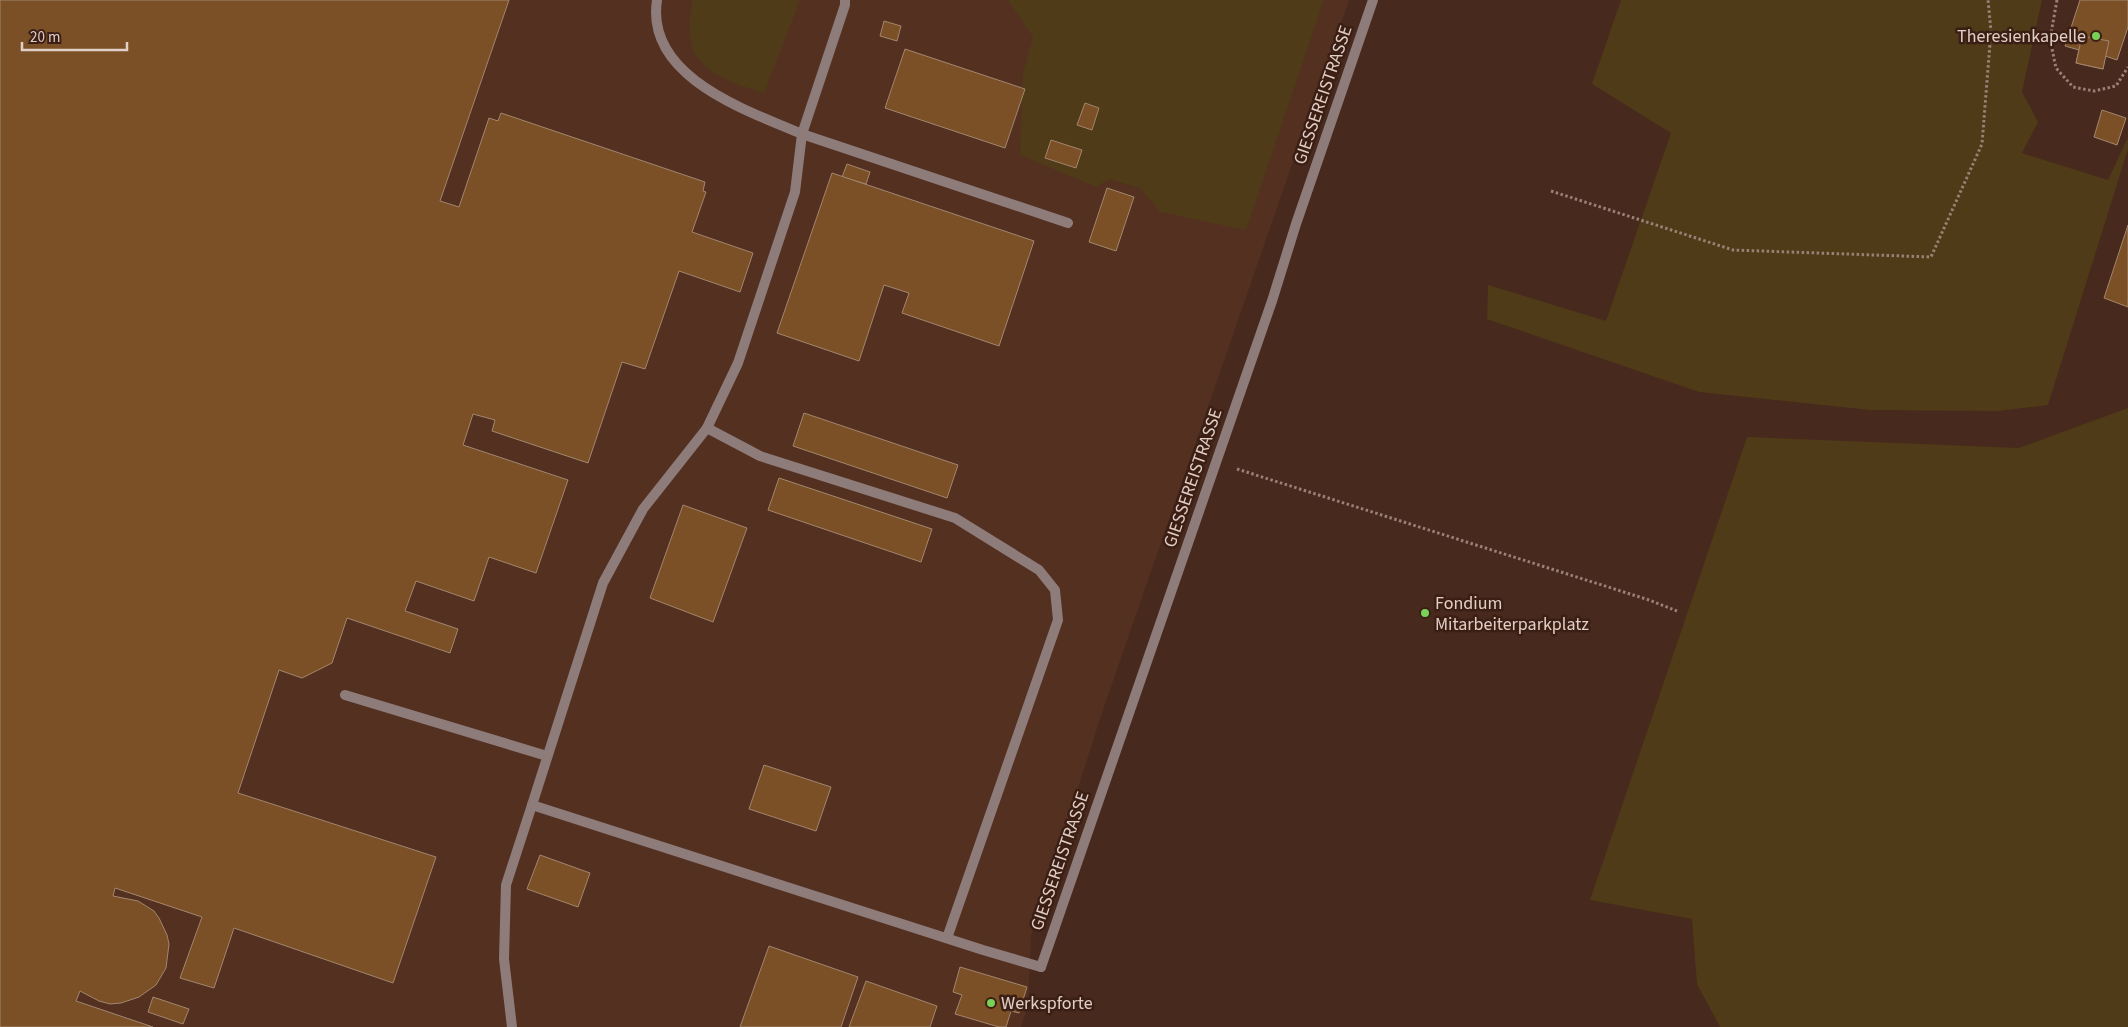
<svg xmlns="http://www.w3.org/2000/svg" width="2128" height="1027" viewBox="0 0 2128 1027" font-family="'Source Sans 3',sans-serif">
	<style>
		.built { fill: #543021 }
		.green { fill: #4f3b17 }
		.building { fill: #7b5027; stroke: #a2866e }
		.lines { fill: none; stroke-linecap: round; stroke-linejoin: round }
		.path { stroke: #998177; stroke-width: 3; stroke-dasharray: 2.5 2.5; stroke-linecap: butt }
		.lane { stroke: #8e7c7a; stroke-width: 10 }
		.street { stroke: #8e7c7a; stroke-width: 10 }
		.poi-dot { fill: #7ad157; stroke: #3c1f14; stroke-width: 2 }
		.labels { text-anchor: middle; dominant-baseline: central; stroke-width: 5; stroke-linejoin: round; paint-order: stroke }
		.poi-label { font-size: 18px; fill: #e1cec6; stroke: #3c1f14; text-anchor: start }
		.street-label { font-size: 18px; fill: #e1cec6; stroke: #3c1f14 }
	</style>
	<rect width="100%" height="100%" fill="#47291d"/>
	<polygon class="built" points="0,0 1349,0 1102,713 1031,935 1028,1007 1021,1027 0,1027"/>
	<g class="green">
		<path d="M692,0H800L764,93C740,86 704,75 693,50C687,34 690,16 692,0Z"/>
		<polygon points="1008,0 1324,0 1246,230 1160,212 1140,188 1109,179 1096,187 1020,155 1023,73 1033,37"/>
		<polygon points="1621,0 2042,0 2022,92 2038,122 2022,153 2108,180 2128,137 2128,149 2048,405 1998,411 1870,410 1699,392 1487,319 1488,285 1606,321 1671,133 1592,84"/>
		<polygon points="2128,408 2128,1027 1720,1027 1697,984 1692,919 1590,900 1747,437 2019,448"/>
	</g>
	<g class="building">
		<polygon points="0,0 509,0 440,201 459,207 489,118 498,121 501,113 705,182 703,191 706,192 692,232 753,253 740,292 679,271 645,369 622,362 588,463 492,431 495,420 473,414 463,445 568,480 536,573 489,557 474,601 416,581 405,611 458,629 450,653 347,618 332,663 302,678 279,670 238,793 436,857 393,983 234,928 214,988 180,978 202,917 115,888 113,896 138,901 154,911 159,918 167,935 169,944 166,968 156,985 139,997 121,1003 110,1004 99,1001 80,991 76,1001 153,1027 0,1027"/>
		<polygon points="2080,0 2128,0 2128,27 2117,60 2105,56 2103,69 2076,63 2079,50 2065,46"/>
		<polygon points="884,21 901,26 897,41 880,36"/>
		<polygon points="2082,36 2109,41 2103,69 2076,63"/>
		<polygon points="905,49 1025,89 1005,148 885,108"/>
		<polygon points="1085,103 1099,108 1092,130 1077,125"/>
		<polygon points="2102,110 2126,118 2117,145 2094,137"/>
		<polygon points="1051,140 1082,150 1076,168 1045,158"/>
		<polygon points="847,164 870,172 866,184 842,177"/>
		<polygon points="832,173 1034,241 999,346 902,313 909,293 884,285 859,361 777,333"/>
		<polygon points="1107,188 1134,197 1116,251 1089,242"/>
		<polygon points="2128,225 2128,307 2104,298"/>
		<polygon points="804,413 958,465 947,498 793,446"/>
		<polygon points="779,478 932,529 921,562 768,510"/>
		<polygon points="683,505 747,528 713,622 650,598"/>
		<polygon points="764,765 831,787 816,831 749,809"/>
		<polygon points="540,855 590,873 578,907 527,889"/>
		<polygon points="769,946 858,977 841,1027 740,1027"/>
		<polygon points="960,967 1027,987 1019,1013 1011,1011 1006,1027 999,1027 955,1014 962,995 953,992"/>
		<polygon points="866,981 937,1006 930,1027 849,1027"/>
		<polygon points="153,997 189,1009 183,1024 148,1012"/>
	</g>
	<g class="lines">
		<g class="path">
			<polyline points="2057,0 2050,39 2056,68 2073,87 2094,91 2116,86 2128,67"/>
			<polyline points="1551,191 1733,250 1931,257 1982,144 1991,31 1988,0"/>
			<polyline points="1237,469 1649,600 1677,611"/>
		</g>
		<g class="lane">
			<path d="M657,0C645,77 746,110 802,134L795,192L738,363L707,428"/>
			<polyline points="845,0 845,5 802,134 1068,223"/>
			<polyline points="345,695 547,756"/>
			<polyline points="947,938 1058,620 1055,590 1039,570 955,518 760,456 707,428 643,509 603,583 532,805 983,950 1041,967"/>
			<polyline points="512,1027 504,959 506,885 532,805"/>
		</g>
		<polyline class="street" points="1041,967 1272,301 1296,224 1373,0"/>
	</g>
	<g class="poi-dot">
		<circle cx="2096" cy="36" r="5"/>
		<circle cx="1425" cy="613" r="5"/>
		<circle cx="991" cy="1003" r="5"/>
	</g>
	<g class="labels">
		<g class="poi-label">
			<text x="2086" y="36" text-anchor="end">Theresienkapelle</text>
			<text x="1435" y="603">Fondium<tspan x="1435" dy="21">Mitarbeiterparkplatz</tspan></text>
			<text x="1001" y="1003">Werkspforte</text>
		</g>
		<g class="street-label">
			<text transform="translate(1323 95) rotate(-71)">GIESSEREISTRASSE</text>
			<text transform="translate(1193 478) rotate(-71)">GIESSEREISTRASSE</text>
			<text transform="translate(1060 861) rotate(-71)">GIESSEREISTRASSE</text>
		</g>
	</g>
	<path d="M22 42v8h105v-8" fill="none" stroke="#e1cec6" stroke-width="2.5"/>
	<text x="30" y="42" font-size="15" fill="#e1cec6" stroke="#3c1f14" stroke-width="4" paint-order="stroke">20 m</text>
</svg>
